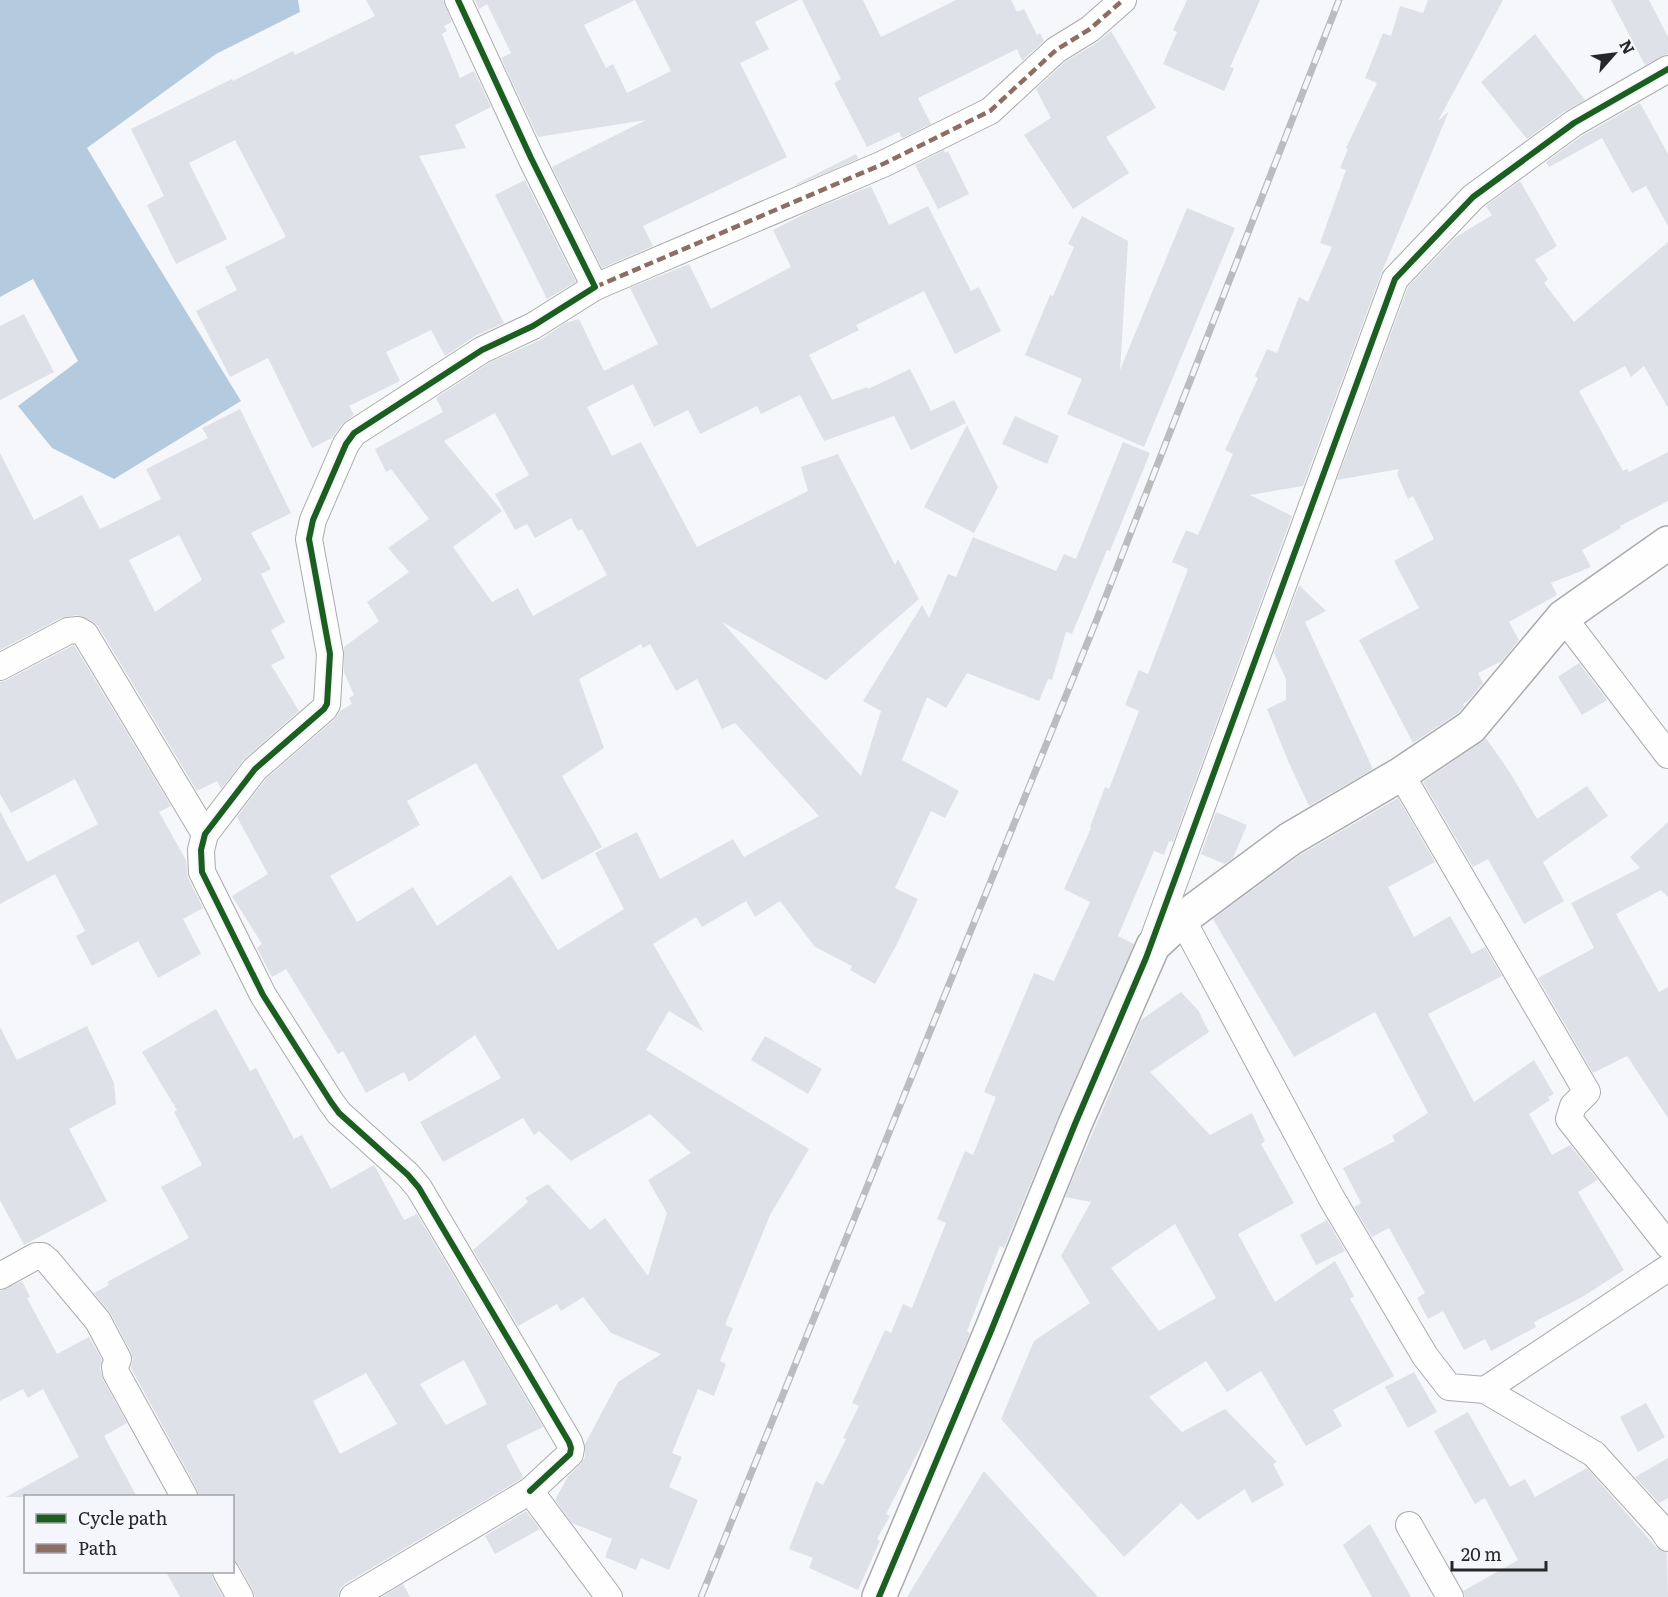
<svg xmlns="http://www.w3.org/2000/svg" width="1668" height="1597" viewBox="0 0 1668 1597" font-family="Literata,serif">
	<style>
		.water { fill: #b4cbdf }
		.building { fill: #dfe1e9; fill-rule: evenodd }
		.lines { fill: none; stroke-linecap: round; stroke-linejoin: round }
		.minor-casing { stroke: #ababae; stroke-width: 28 }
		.tertiary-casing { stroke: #ababae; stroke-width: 36 }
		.minor { stroke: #fefefe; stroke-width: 26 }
		.tertiary { stroke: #fefefe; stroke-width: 33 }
		.rail-casing { stroke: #bcbcbe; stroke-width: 7 }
		.rail { stroke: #f5f6fb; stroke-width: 4.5; stroke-dasharray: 14; stroke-linecap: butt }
		.quiet { stroke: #8d6e63; stroke-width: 4.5; stroke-dasharray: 9 4.5; stroke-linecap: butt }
		.cycleway-casing { stroke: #f5f6fb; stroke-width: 10 }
		.cycleway { stroke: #1b5e20; stroke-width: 6 }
	</style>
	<rect width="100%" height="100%" fill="#f6f7fa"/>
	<polygon class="water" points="0,0 298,0 300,12 216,54 87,148 147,248 241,401 114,479 52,448 18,406 78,361 33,279 0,297"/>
	<g class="building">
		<polygon points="366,0 443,0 452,22 444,26 447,31 442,34 460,78 474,71 491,107 455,125 466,148 419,156 504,323 475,336 445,356 431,330 386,352 400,381 349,406 354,415 342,424 332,438 312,448 268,358 230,377 196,311 237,290 225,267 286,237 235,140 189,163 227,239 176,264 147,205 164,196 131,129 232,79 233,81 293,51 295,55 375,16"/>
		<polygon points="475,0 635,0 584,25 606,68 613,64 627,93 671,71 635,0 799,0 755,22 769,49 740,63 787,157 643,226 653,246 602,268 552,167 646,120 538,137 501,58 511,53 487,4 479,9"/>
		<polygon points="802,0 863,0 881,37 956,0 1011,0 1017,12 1024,9 1037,35 1040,33 1044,41 1022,61 1017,49 918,98 931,124 902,138 899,132 867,147 834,83 841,79"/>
		<polygon points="1187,0 1260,0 1230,67 1234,68 1224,91 1163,64 1177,32 1173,30"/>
		<polygon points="1428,0 1503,0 1438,121 1449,111 1381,274 1303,486 1250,495 1292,516 1173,842 1169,841 1164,855 1154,851 1118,936 1134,944 1058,1117 1004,1248 1000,1246 967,1331 970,1333 928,1433 886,1514 890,1516 877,1539 880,1541 858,1590 809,1568 813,1558 789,1549 816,1481 823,1485 846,1439 843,1438 859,1406 852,1403 885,1330 891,1333 903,1304 912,1308 946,1223 937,1219 965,1151 973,1155 996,1097 984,1092 1034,973 1054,981 1090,902 1064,889 1091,828 1090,827 1105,787 1109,789 1139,711 1125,705 1139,670 1148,674 1188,569 1172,562 1186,530 1198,535 1233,454 1225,450 1258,378 1255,376 1267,349 1277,353 1299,297 1308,302 1332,247 1320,243 1346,170 1340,168 1348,149 1346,148 1377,83 1365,78 1383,33 1391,36 1400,6 1423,13"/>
		<polygon points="1611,0 1649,0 1668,37 1668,54 1645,65"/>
		<polygon points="1111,31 1156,108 1106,137 1129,173 1073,209 1024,135 1051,118 1036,89 1065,62 1098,42"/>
		<polygon points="1535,34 1585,100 1565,111 1527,139 1481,82"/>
		<polygon points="1640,103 1668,154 1668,226 1646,186 1632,193 1602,138 1549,167 1546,162 1582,136"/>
		<polygon points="944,150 945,153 948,151 969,194 938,209 915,165"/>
		<polygon points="856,154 858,159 797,185 796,184"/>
		<polygon points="525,180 576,282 547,299 495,195"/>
		<polygon points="1520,181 1557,246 1535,260 1548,279 1544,283 1574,322 1668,242 1668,408 1644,366 1631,377 1625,366 1579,391 1623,471 1627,469 1629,472 1668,452 1668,501 1620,526 1621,528 1582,550 1591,567 1551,583 1557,595 1509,622 1519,640 1502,661 1478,673 1483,683 1468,701 1463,704 1464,706 1458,713 1413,743 1359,640 1419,608 1394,561 1434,539 1413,496 1408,499 1397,474 1399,469 1337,480 1408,287 1456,237 1492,215 1486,206"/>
		<path d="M871,186L889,225L928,206L971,291L979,287L1001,331L955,354L924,291L856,325L859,330L809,355L832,400L867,387L868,389L910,369L931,411L954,400L966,423L911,450L894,416L824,441L800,395L761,414L757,406L700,434L688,410L654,427L633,384L587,407L612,456L641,442L697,547L808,491L801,467L838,454L895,565L898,559L919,599L826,680L722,622L861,776L881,711L863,701L922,605L929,618L948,574L956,577L973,537L1056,571L1064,554L1076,559L1123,442L1150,453L1110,551L1107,550L1072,634L1066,632L1052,680L1048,679L1039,701L967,673L946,708L927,697L902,760L959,791L945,818L931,811L895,888L918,899L897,944L875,984L850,970L852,966L815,947L780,901L755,917L746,901L702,927L696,917L653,944L704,1032L669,1011L646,1050L809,1149L770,1215L725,1325L733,1328L720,1361L726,1364L714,1396L698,1389L672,1453L682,1457L669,1487L698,1500L669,1570L641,1558L636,1570L605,1557L612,1539L572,1523L555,1500L568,1476L580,1465L585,1457V1444L618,1382L661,1354L611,1333L583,1297L561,1311L557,1304L518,1326L473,1250L528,1202L525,1198L548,1184L590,1230L605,1218L648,1276L667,1213L648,1180L691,1153L650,1114L571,1161L539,1131L534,1135L523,1118L443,1162L420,1122L501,1078L475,1035L409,1082L404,1072L366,1093L343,1051L338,1054L286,969L272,977L257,948L262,944L232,896L268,874L237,817L266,779L334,720L340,711L352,704L349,698L354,695L344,672V647L379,621L367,602L409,572L388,548L429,519L391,469L386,472L375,449L443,412L436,398L489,363L540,340L565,323L579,319L604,371L658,344L630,288L689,264L711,309L791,267L773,230L810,211ZM495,413L529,475L495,494L515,530L527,524L535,538L571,518L578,531L582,529L607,575L533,616L518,588L492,602L453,547L502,511L444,441ZM641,644L643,648L650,644L676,691L697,679L722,729L735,723L819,816L744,857L733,839L660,879L637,832L595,853L624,909L558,950L511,875L437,926L413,887L357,922L330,876L420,825L407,801L476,763L542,880L602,847L562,776L604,748L579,679Z"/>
		<polygon points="1187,208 1235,228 1144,447 1067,414 1082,379 1025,355 1050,295 1053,296 1074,247 1068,244 1082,216 1128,241 1120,370"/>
		<polygon points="24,314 54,372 0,400 0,326"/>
		<path d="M240,409L291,513L251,533L271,569L261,574L285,622L271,630L285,658L271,665L299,711L245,758L221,789L217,781L197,791L98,626L92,621L77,615L61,618L0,650V453L34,520L82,495L100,529L161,499L146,469L208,438L202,428ZM179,535L202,580L155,612L129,560Z"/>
		<polygon points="1015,416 1059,436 1047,464 1002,444"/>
		<polygon points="967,425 998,487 974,533 924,507"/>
		<polygon points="1299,585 1326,611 1305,622 1373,769 1309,806 1289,763 1267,709 1286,700 1286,679 1274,653"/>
		<polygon points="74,645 171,806 159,812 186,860 188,878 203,908 183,919 201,954 158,978 138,941 92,966 76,936 85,931 55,874 0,904 0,811 27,862 98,824 75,779 11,813 0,794 0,682 7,680"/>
		<polygon points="1579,663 1607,700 1582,715 1558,677"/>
		<polygon points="1486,738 1511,774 1537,819 1587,786 1608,816 1543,862 1564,901 1524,924 1488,859 1473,867 1423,782"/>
		<polygon points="1398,798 1435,862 1388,887 1414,937 1450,916 1472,954 1485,947 1502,976 1428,1014 1474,1102 1534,1060 1554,1094 1548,1097 1550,1100 1529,1114 1552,1155 1570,1145 1598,1180 1578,1192 1624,1270 1584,1296 1534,1322 1536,1327 1491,1351 1485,1339 1464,1350 1443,1311 1428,1319 1417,1298 1425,1293 1389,1228 1372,1237 1354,1207 1361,1203 1343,1168 1395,1141 1392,1136 1428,1113 1375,1012 1294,1057 1213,919 1300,855"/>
		<polygon points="1216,812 1247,825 1233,858 1225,864 1201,854"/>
		<polygon points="1668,822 1668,897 1661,890 1616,914 1659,992 1668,987 1668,1118 1627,1056 1593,1073 1538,978 1594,948 1571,903 1640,868 1630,857"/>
		<path d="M1181,992L1198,1010L1209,1032L1150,1072L1210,1135L1252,1113L1265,1141L1261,1144L1294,1203L1238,1234L1275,1302L1335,1261L1354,1296L1350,1299L1394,1376L1333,1410L1342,1426L1306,1446L1261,1371L1227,1392L1206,1361L1149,1397L1182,1432L1225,1409L1277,1462L1273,1464L1284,1485L1252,1503L1245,1489L1198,1520L1181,1503L1124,1557L1001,1419L1034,1341L1090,1303L1061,1256L1091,1202L1065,1197L1141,1020ZM1175,1224L1216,1298L1159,1331L1111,1268Z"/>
		<path d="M216,1009L250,1071L256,1068L294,1139L302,1135L331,1189L374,1165L404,1220L417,1214L543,1427L506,1445L523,1477L521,1479L345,1584L340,1589L338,1597H255L253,1590L239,1565L232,1559V1497H199L197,1489L131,1368L133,1359L131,1352L111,1314L94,1293L109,1285L107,1282L189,1238L161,1187L202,1165L174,1112L177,1110L142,1052ZM464,1360L487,1404L446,1425L420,1384ZM366,1373L397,1424L340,1454L313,1401Z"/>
		<polygon points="87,1026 114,1083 116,1104 69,1129 107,1201 24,1245 0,1200 0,1027 17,1060"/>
		<polygon points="765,1036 822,1069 808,1094 751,1060"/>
		<polygon points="1327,1220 1345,1251 1316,1265 1300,1235"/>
		<polygon points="22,1281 30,1297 27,1298 57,1354 89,1337 102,1360 100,1369 103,1380 127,1423 104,1436 137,1497 6,1497 79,1457 43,1389 28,1398 23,1389 0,1401 0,1291"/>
		<polygon points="1414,1372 1437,1412 1408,1428 1385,1387"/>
		<polygon points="1646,1403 1665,1437 1638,1452 1620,1417"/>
		<polygon points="1468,1412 1510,1487 1525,1479 1535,1497 1587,1468 1656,1547 1667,1553 1668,1597 1465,1597 1463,1591 1518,1560 1485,1498 1475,1504 1434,1431"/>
		<polygon points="1668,1458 1668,1498 1659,1503 1635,1477"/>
		<polygon points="984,1471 1098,1597 907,1597"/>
		<polygon points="526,1511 540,1529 495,1554 485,1536"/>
		<polygon points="1370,1524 1411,1597 1372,1597 1343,1545"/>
		<polygon points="166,1572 211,1572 213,1579 223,1597 180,1597"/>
		<polygon points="403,1584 410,1597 382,1597"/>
	</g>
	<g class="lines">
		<defs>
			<g id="minor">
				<polyline points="458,0 531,158 595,287 533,326 482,350 354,433 346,444 313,520 309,539 330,654 327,704 324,709 255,769 205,834 201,850 202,872 263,995 331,1102 339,1113 408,1175 419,1188 569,1442 571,1448 570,1454 530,1491"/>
				<polyline points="595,287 883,164 990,111 1056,50 1090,29 1123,0"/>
				<polyline points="1563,617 1668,755"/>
				<polyline points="0,667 68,631 78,630 85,634 205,834"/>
				<polyline points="1401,774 1587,1092 1573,1106 1569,1119 1668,1245"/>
				<polyline points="1182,919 1332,1199 1425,1356 1449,1387 1485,1390 1594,1454 1662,1529 1668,1538"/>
				<polyline points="1150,948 1395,279 1473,197 1574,123 1668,69"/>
				<polyline points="0,1276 36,1256 42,1256 48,1261 98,1321 118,1359 115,1367 116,1373 184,1496"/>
				<polyline points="1485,1390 1668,1268"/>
				<polyline points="1409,1525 1450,1597"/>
				<polyline points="226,1572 240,1597"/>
				<polyline points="353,1597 530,1491 609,1597"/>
			</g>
			<polyline id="tertiary" points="879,1597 991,1331 1075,1124 1153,946 1182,919 1290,839 1401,774 1471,727 1563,617 1668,543"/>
		</defs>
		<use href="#minor" class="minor-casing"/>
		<use href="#tertiary" class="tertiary-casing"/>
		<use href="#minor" class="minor"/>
		<use href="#tertiary" class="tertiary"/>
		<defs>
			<polyline id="rail" points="701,1597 1097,619 1339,0"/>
		</defs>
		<use href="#rail" class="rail-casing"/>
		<use href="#rail" class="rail"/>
		<polyline class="quiet" points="595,287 883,164 990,111 1056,50 1090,29 1123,0"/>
		<defs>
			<g id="cycleway">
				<polyline points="458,0 531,158 595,287 533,326 482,350 354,433 346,444 313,520 309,539 330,654 327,704 324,709 255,769 205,834 201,850 202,872 263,995 331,1102 339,1113 408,1175 419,1188 569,1442 571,1448 570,1454 530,1491"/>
				<polyline points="879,1597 991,1331 1075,1124 1146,958 1395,279 1473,197 1574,123 1668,69"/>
			</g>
		</defs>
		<use href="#cycleway" class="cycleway-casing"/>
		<use href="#cycleway" class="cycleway"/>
	</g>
	<rect x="24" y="1495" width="210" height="78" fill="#f5f6fb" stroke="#a3a3a7" stroke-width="1.5"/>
	<rect x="36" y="1514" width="30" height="9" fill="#1b5e20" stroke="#a3a3a7" stroke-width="1.5"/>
	<text x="78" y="1525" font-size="18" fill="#272729">Cycle path</text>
	<rect x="36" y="1544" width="30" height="9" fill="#8d6e63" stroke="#a3a3a7" stroke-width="1.5"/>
	<text x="78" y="1555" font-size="18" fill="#272729">Path</text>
	<g transform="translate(1614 54) rotate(62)" stroke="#f5f6fb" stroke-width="4.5" paint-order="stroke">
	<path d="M0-4.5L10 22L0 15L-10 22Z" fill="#272729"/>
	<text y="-9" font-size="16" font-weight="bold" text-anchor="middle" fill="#272729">N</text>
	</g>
	<path d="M1452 1561v9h94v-9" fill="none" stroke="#272729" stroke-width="3"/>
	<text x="1461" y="1561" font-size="18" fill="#272729" stroke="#f5f6fb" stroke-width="4.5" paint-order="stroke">20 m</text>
</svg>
